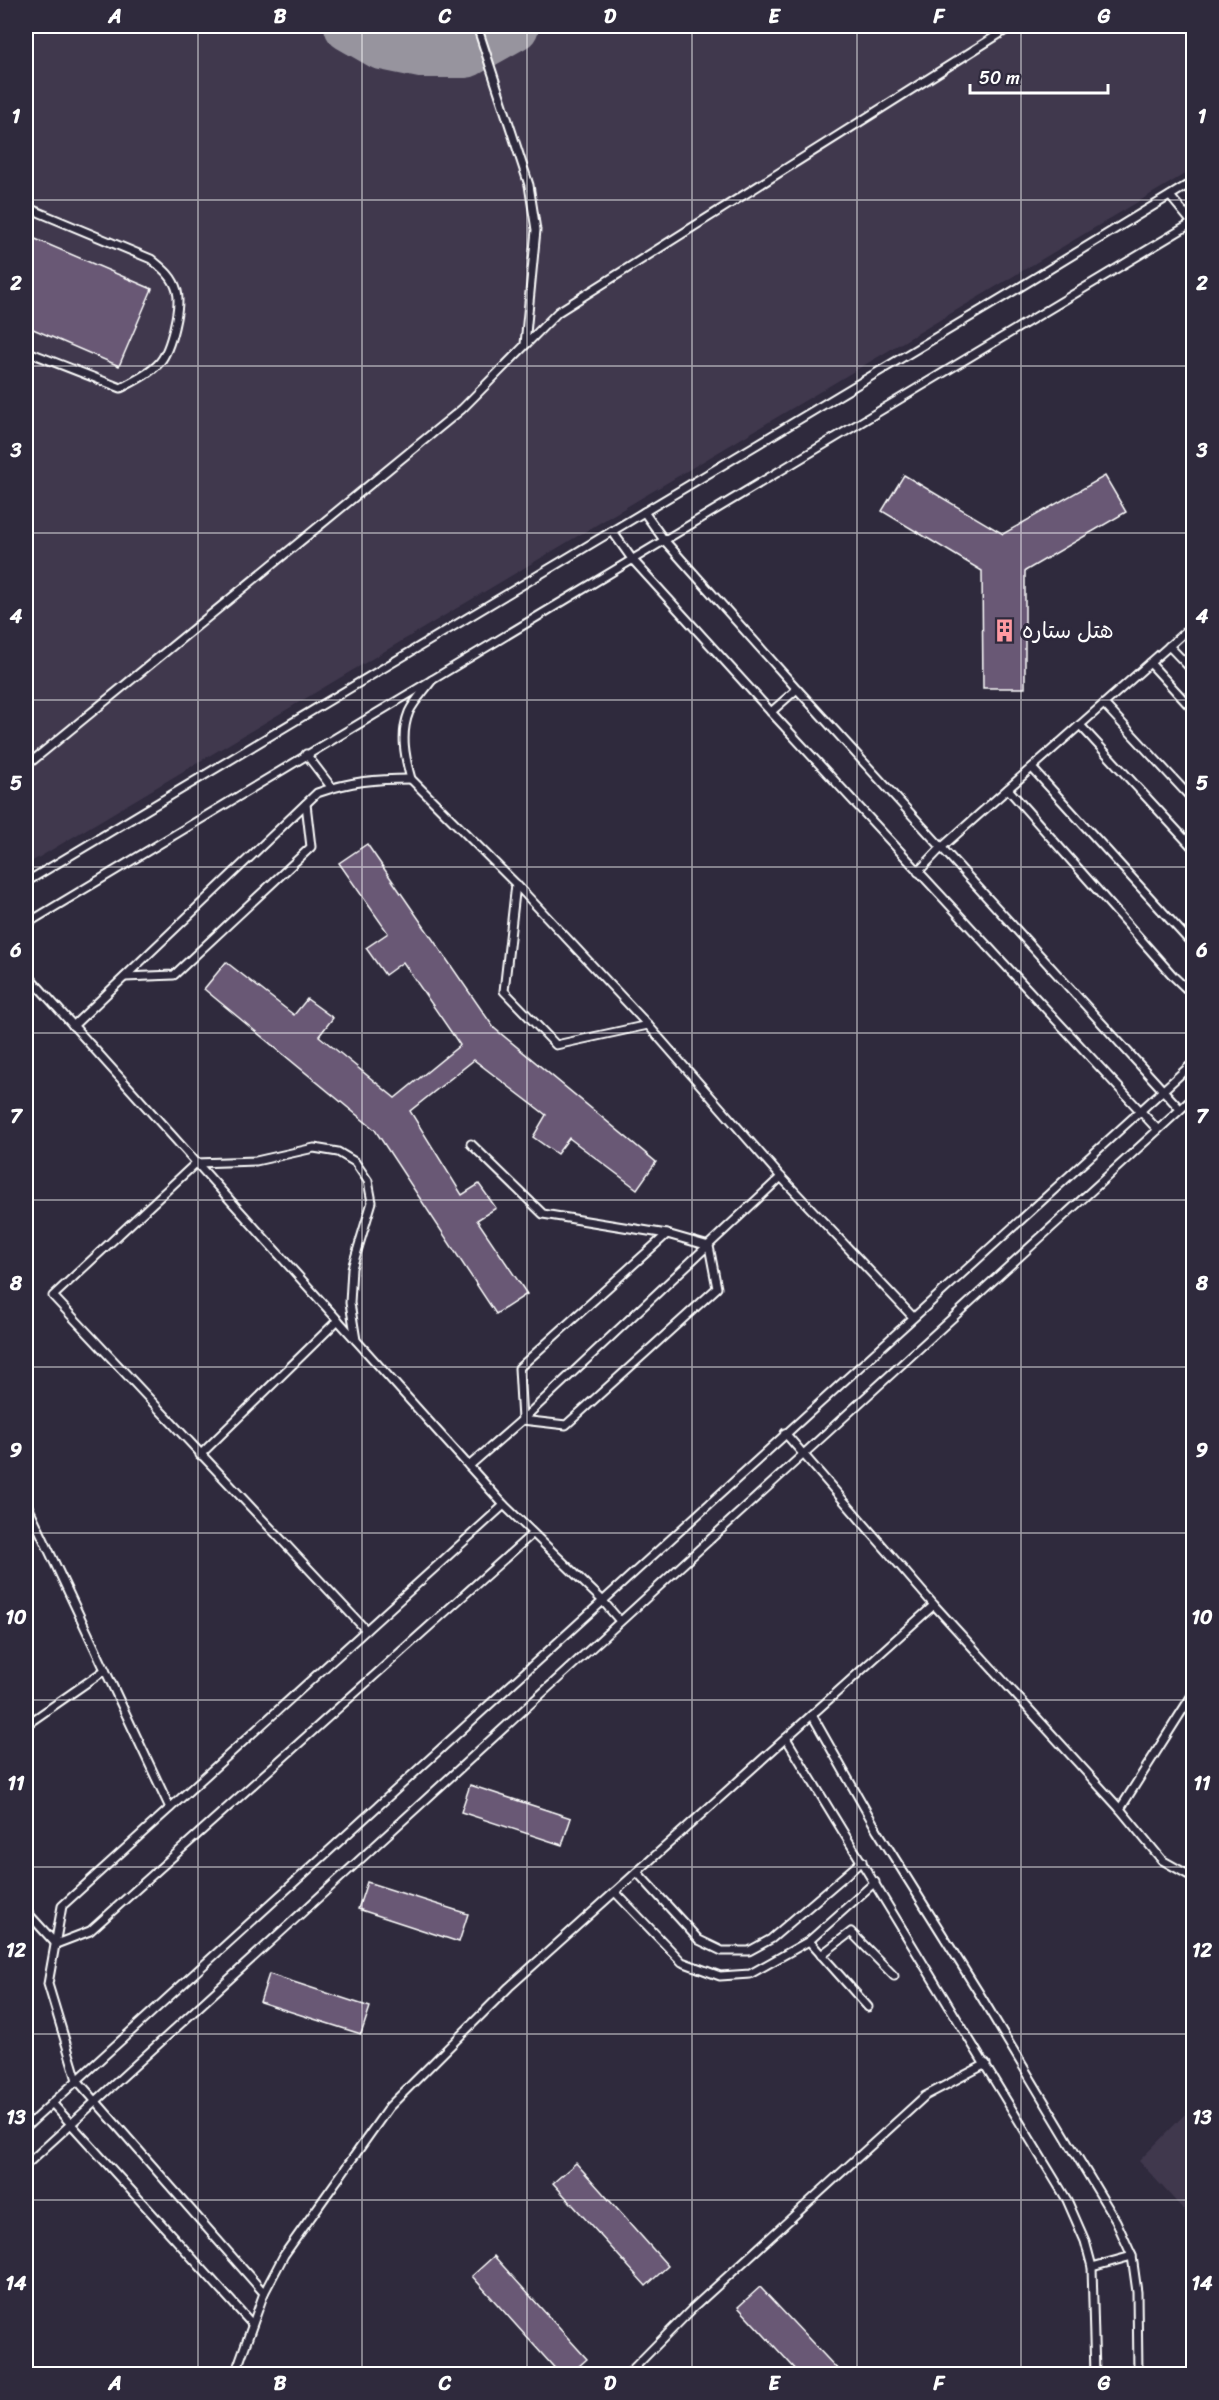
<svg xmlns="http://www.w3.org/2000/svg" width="1219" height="2400" viewBox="0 0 1219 2400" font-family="Sriracha,'Playpen Sans Arabic',sans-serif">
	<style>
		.built { fill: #40384e }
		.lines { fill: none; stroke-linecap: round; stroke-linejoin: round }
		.taxiway { stroke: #97949e; stroke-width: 50 }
		.building { fill: #695975; stroke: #fff; stroke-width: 1.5 }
		.lane-casing { stroke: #fff; stroke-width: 11 }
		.lane { stroke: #2f2a3d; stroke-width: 7 }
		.grid { fill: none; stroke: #fff; stroke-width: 1.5; stroke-opacity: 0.55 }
		.labels { text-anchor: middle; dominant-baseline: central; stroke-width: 6; stroke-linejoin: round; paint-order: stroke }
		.poi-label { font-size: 22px; fill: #fff; stroke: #2f2a3d; text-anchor: start }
		.neatline { fill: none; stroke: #fff; stroke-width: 2 }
		.grid-label { font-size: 20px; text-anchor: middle; font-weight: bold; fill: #fff }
	</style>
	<rect width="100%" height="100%" fill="#2f2a3d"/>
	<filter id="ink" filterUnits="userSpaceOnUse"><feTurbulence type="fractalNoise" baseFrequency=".0167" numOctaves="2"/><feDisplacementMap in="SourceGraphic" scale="12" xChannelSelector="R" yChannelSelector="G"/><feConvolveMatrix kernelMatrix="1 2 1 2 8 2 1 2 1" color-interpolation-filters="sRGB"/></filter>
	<g filter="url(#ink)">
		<g class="built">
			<polygon points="26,26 1193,26 1193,169 26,865"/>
			<polygon points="1193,2106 1193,2220 1139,2161"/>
		</g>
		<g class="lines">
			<polyline class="taxiway" points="349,26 382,45 421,53 466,53 514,26"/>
		</g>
		<g class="building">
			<polygon points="26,235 152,289 119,366 26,326"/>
			<polygon points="904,475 1003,534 1105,476 1126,512 1025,571 1025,688 983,688 982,571 882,511"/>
			<polygon points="367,844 494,1028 656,1162 637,1189 569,1138 557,1154 533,1137 546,1115 474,1060 410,1111 462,1195 479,1184 496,1208 477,1220 527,1294 496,1314 375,1130 204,989 226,962 294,1015 307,999 333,1018 319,1036 395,1098 460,1045 403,962 385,975 366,948 388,933 339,863"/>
			<polygon points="470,1785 571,1818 562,1845 461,1812"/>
			<polygon points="367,1882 468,1914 459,1942 358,1909"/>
			<polygon points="269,1974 370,2007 361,2034 260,2002"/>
			<polygon points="576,2163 668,2266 646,2286 553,2183"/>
			<polygon points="494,2256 587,2359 570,2374 560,2374 472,2276"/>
			<polygon points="760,2287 842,2374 800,2374 738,2307"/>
		</g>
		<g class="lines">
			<defs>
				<g id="lane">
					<polyline points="477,26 529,185 536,230 525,344"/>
					<polyline points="1170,196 1194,225"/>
					<path d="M26,207L151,259C162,268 173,276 177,291C181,306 171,349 160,362C151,373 134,381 121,388L26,351"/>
					<polyline points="644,512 664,540 797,689 1180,1109"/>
					<polyline points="612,531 632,559 771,712 1158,1130"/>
					<polyline points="1169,646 1194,672"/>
					<polyline points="1150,663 1194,711"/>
					<path d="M432,680C425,690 414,701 409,712C400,734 405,757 411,779L516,884L648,1025L781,1177L913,1317"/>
					<polyline points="1104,704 1194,801"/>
					<polyline points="771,712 797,689"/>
					<polyline points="1080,725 1194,849"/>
					<polyline points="306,754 332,788"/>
					<polyline points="26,766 462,409 558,312 1012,26"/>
					<polyline points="1032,768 1194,946"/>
					<polyline points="1008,789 1174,977 1194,996"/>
					<polyline points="918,872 941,848 1194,624"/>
					<polyline points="26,882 1020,287 1194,181"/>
					<polyline points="516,884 504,991 556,1045 648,1025"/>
					<polyline points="26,924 1194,222"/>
					<polyline points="26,973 504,1505 602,1600 620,1621"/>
					<polyline points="125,977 174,975 311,847 306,804"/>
					<path d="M73,1026L317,793C351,781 376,779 411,779"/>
					<polyline points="471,1144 543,1214 667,1234"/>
					<polygon points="667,1234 709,1246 717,1288 566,1425 522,1420 519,1368"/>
					<polyline points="356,1340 350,1303 352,1268 372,1202 368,1181 355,1162 338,1152 314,1148 256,1161 196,1163 53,1296 366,1630"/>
					<polyline points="785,1433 934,1605 1120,1809 1162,1860 1194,1878"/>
					<polyline points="200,1455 338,1320"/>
					<polyline points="469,1466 522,1420 781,1177"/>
					<polyline points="26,1502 170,1808"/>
					<polyline points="812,1715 877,1830 979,1993 1116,2221 1132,2256 1137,2292 1138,2374"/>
					<polyline points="26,1725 105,1670"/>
					<polyline points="786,1738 1067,2200 1085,2241 1092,2267 1095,2374"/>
					<polyline points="1120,1809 1194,1692"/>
					<polyline points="637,1872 699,1940 722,1951 749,1951 771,1939 862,1861"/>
					<polyline points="615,1892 682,1962 720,1976 750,1974 809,1941 875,1882"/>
					<polyline points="26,1911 56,1944"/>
					<polyline points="809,1941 868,2007"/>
					<polyline points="56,1944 90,1931 532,1534"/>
					<polyline points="821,1955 851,1932 894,1976"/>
					<polyline points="52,2103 252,2324"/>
					<polyline points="26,2127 1194,1062"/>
					<polyline points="26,2165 1194,1097"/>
					<polyline points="1092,2267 1132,2256"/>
					<polyline points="264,2293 77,2080 48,1984 62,1906 504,1505"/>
					<polyline points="235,2374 264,2293 284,2255 389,2107 509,1987 934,1605"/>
					<polyline points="628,2374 693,2308 925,2096 986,2064"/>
				</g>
			</defs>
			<use href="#lane" class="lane-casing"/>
			<use href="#lane" class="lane"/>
		</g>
	</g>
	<path class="grid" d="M198,26V2374M362,26V2374M527,26V2374M692,26V2374M857,26V2374M1021,26V2374M26,200H1194M26,366H1194M26,533H1194M26,700H1194M26,867H1194M26,1033H1194M26,1200H1194M26,1367H1194M26,1533H1194M26,1700H1194M26,1867H1194M26,2034H1194M26,2200H1194"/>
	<defs>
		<symbol id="building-bare" viewBox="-9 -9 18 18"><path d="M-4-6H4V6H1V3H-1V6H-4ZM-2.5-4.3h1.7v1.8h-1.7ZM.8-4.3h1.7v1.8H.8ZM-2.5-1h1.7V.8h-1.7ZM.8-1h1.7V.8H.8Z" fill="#ff9aa2" stroke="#2f2a3d" stroke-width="2.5" paint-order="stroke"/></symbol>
	</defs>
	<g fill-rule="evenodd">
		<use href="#building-bare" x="988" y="614" width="33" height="33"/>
	</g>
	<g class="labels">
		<g class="poi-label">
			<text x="1022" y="630">هتل ستاره</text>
		</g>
	</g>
	<rect width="1219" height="2400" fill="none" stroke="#2f2a3d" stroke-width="66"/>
	<path d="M970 84v9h138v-9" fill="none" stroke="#ffffff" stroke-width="3"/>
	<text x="979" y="84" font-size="18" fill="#ffffff" stroke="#2f2a3d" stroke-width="4.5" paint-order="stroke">50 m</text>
	<rect x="33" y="33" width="1153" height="2334" class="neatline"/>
	<g class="grid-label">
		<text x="115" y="23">A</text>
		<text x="280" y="23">B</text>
		<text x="445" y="23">C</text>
		<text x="610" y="23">D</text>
		<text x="774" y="23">E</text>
		<text x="939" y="23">F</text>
		<text x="1104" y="23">G</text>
		<text x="16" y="123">1</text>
		<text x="1202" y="123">1</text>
		<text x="16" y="290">2</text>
		<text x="1202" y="290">2</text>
		<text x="16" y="457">3</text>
		<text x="1202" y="457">3</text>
		<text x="16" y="623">4</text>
		<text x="1202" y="623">4</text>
		<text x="16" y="790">5</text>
		<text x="1202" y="790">5</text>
		<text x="16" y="957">6</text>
		<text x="1202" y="957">6</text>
		<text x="16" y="1123">7</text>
		<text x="1202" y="1123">7</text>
		<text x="16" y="1290">8</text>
		<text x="1202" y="1290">8</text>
		<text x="16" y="1457">9</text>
		<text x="1202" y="1457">9</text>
		<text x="16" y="1624">10</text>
		<text x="1202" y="1624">10</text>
		<text x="16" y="1790">11</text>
		<text x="1202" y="1790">11</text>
		<text x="16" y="1957">12</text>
		<text x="1202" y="1957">12</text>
		<text x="16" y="2124">13</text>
		<text x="1202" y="2124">13</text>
		<text x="16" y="2290">14</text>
		<text x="1202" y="2290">14</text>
		<text x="115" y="2390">A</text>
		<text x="280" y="2390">B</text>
		<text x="445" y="2390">C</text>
		<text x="610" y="2390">D</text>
		<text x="774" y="2390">E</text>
		<text x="939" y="2390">F</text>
		<text x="1104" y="2390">G</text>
	</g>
</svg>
